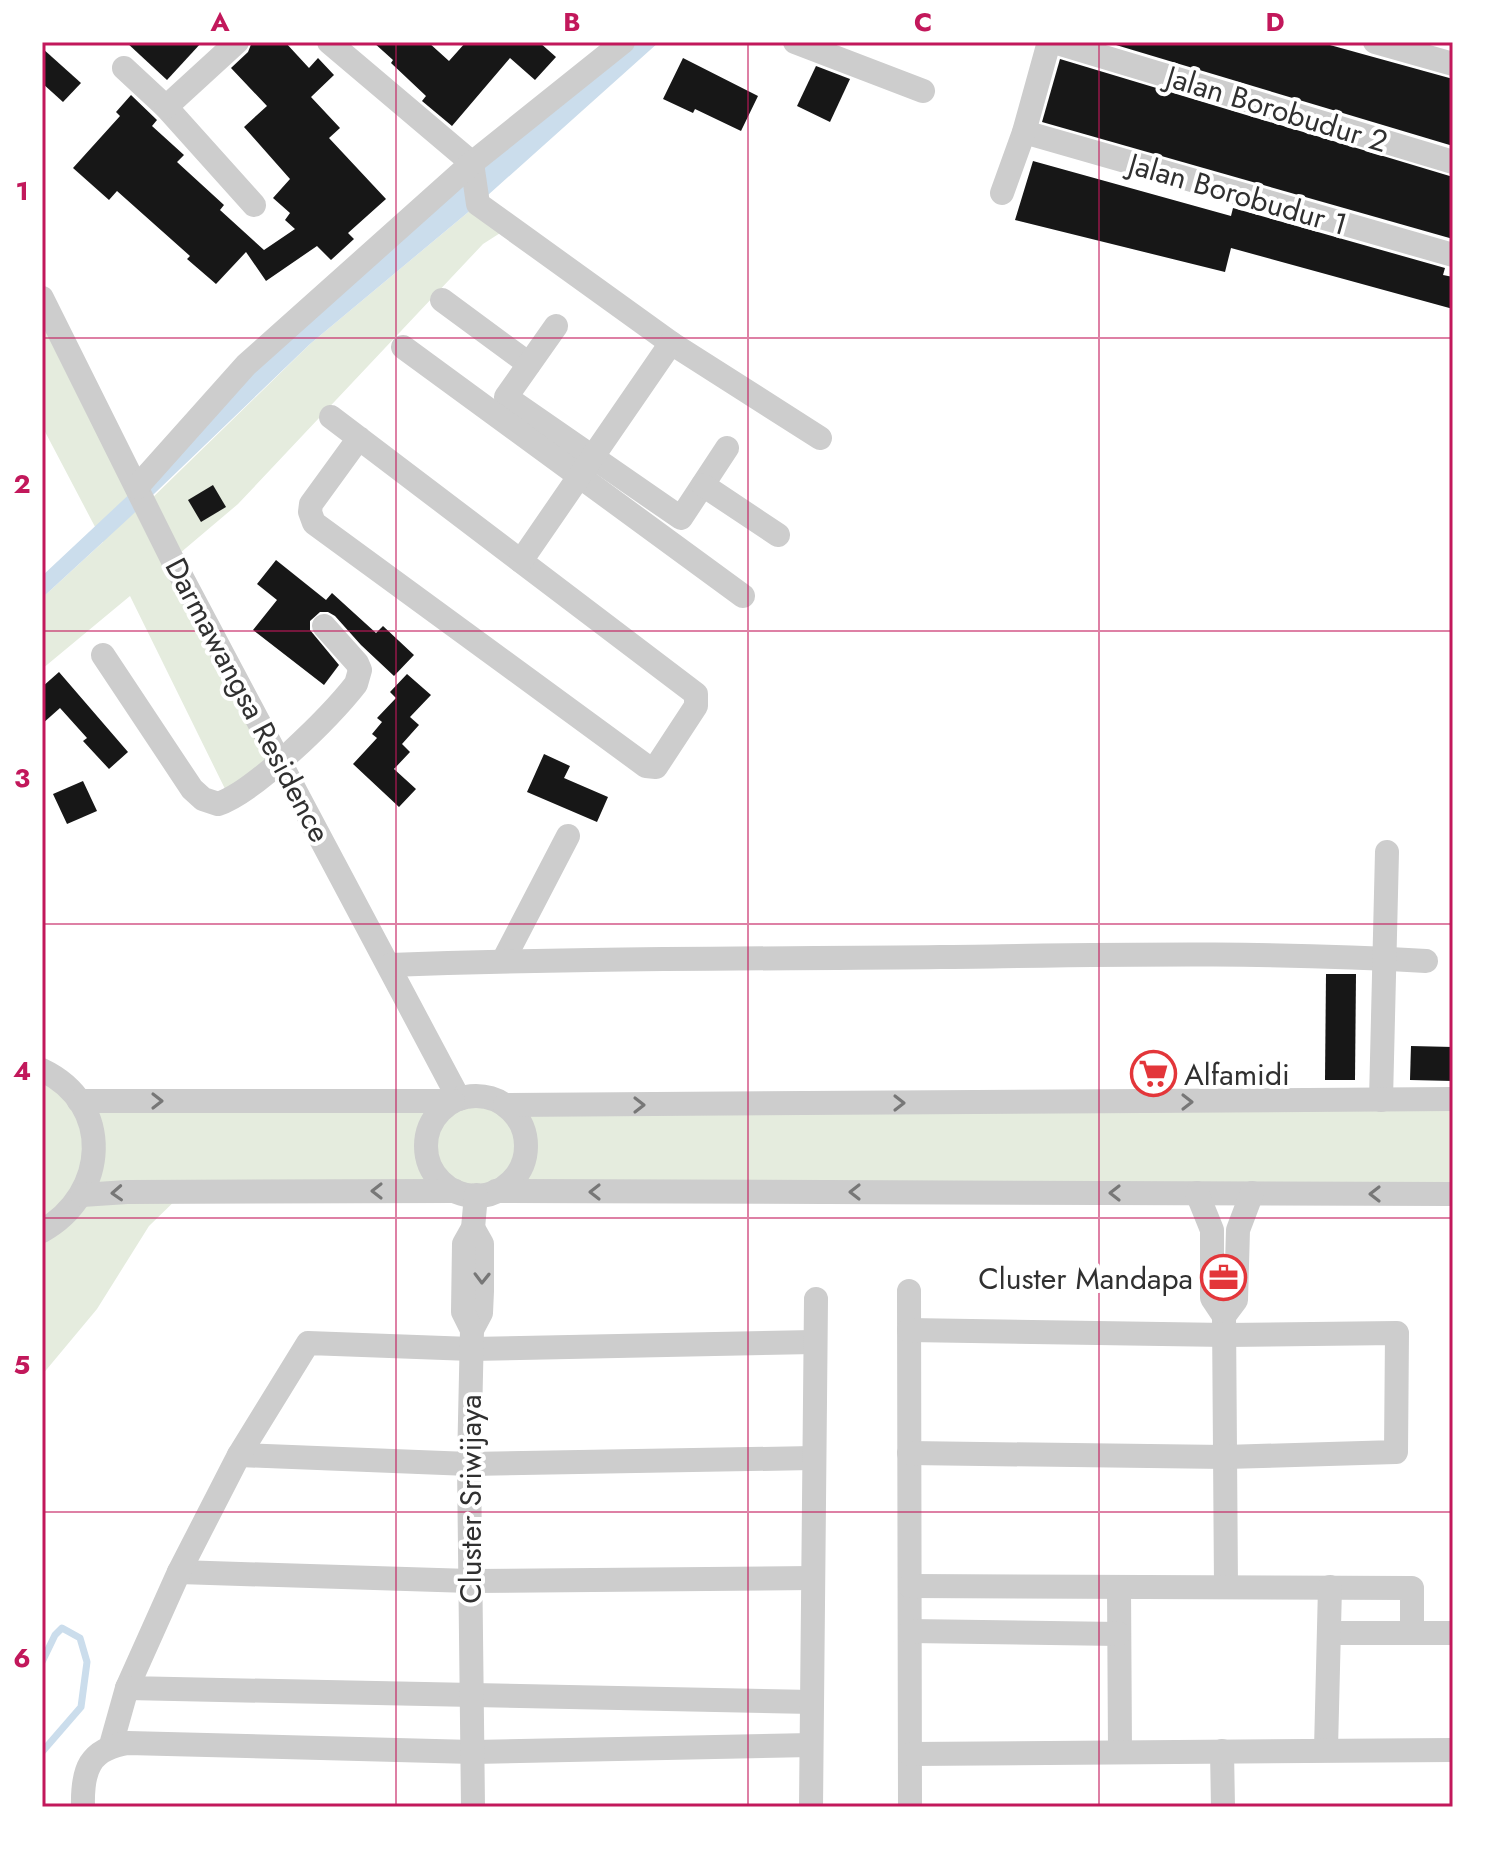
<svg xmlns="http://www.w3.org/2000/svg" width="1495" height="1849" viewBox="0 0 1495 1849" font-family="Jost,sans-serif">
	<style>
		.green { fill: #e5ecde }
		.water { fill: #cbddec }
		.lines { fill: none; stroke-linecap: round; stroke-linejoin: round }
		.stream { stroke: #cbddec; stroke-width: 7 }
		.building { fill: #171717 }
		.street { stroke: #cdcdcd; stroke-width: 24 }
		.oneway { stroke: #777 }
		.grid { fill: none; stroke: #c2185b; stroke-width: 2; stroke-opacity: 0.55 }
		.labels { text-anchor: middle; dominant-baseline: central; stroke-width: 8; stroke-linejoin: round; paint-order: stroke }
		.street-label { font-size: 30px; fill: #303030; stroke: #fff }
		.poi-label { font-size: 30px; fill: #303030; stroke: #fff; text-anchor: start }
		.neatline { fill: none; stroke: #c2185b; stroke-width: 3 }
		.grid-label { font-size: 26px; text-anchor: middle; font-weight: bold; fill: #c2185b }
	</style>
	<rect width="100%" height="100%" fill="#fff"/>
	<g class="green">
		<polygon points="478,204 508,228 483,244 238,504 173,559 277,759 230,799 130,596 42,669 42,598 103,542 42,426 42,298 146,504 310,344"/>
		<polygon points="42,1070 79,1101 459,1099 479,1096 505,1105 1453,1099 1453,1194 184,1192 149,1226 97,1309 42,1375"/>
	</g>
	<polygon class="water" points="623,42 659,42 478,204 310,344 129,518 42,598 42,576 137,487 246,365"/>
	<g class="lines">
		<polyline class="stream" points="42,1662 55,1635 62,1628 80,1638 87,1662 81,1707 42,1752"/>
	</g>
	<g class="building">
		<polygon points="126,42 202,42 167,80"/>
		<polygon points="252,42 285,42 309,68 318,58 334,75 311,97 340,128 329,138 386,199 348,233 354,239 331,260 317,246 266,281 246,252 216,284 187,259 190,256 117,191 109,200 73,168 120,116 116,112 131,95 157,120 152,126 184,155 177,162 224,205 220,210 264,250 295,229 285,220 290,213 273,198 290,179 244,127 267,106 231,68 248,52"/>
		<polygon points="373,42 428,42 449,61 466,42 539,42 556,57 535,80 510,58 452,126 422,101 426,96 391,63 393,60"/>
		<polygon points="1106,42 1319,42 1453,79 1453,146"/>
		<polygon points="42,48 81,83 63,102 42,83"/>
		<polygon points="683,58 758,96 741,131 695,109 693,113 663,99"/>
		<polygon points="1060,59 1453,177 1453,239 1042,122"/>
		<polygon points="816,66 850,79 830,122 797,106"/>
		<polygon points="1033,161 1231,216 1233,208 1445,268 1443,275 1453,277 1453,309 1231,248 1225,272 1015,220"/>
		<polygon points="213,485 226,507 201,522 188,500"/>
		<polygon points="276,560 326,600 332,593 376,633 383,626 414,655 394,676 361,645 335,616 328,612 320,612 310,621 310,630 339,665 324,685 253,630 277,600 257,584"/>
		<polygon points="59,672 128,752 109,769 83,741 87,738 60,708 42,724 42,687"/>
		<polygon points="407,674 431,695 410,717 419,725 402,744 410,752 394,769 416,789 399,807 353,764 377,738 372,734 382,722 377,718 396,698 390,692"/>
		<polygon points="544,754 570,766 564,778 608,797 597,822 527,792"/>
		<polygon points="83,781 97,811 67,824 53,794"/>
		<polygon points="1326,974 1356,974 1355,1080 1325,1080"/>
		<polygon points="1411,1046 1453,1047 1453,1081 1410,1080"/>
	</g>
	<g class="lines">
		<g class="street">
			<polyline points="329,42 472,163 478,204 671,343 820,438"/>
			<polyline points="795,42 923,91"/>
			<polyline points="1054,42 1453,162"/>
			<polyline points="1375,42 1453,64"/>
			<polyline points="124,68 166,107 254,205"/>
			<polyline points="166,107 237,42"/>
			<polyline points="1024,132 1453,255"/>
			<polyline points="1002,193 1024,132 1049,42"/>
			<polyline points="42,298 172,559 459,1099"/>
			<polyline points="442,300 529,364"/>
			<polyline points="556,326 506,397 681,518 727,448"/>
			<polyline points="403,347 743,596"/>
			<polyline points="331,417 696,694 696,706 656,767 646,766 314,523 310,512 311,504 359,438"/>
			<polyline points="703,485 778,535"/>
			<polyline points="137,487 246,365 472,163 623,42"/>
			<polyline points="521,561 671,343"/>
			<path d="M103,655L192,789L203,799L218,804C255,792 331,716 356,684L360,670L357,663L324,626"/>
			<polyline points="503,961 568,836"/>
			<path d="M390,965C574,958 758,959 941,957C1103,955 1264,951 1426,961"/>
			<path d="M42,1070C114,1104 108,1194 42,1231"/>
			<circle cx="476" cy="1146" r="50"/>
			<polyline points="1381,1100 1387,852"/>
			<polyline points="79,1101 453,1101"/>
			<polyline points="505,1105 1453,1099"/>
			<polyline points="496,1191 1453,1194"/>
			<polyline points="1197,1193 1212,1230 1212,1298 1224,1316"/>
			<polyline points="82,1195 127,1192 455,1191"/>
			<polyline points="909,1291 910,1807"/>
			<polyline points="1224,1316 1226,1587"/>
			<polyline points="1224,1316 1236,1300 1238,1230 1252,1193"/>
			<polyline points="472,1330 481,1313 482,1291 482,1244 473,1228"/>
			<polyline points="909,1330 1226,1335 1397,1333 1396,1452 1225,1457 909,1453"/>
			<polyline points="239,1455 469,1464 813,1458"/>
			<polyline points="179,1572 470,1581 813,1578"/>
			<polyline points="910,1586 1412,1588 1412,1633"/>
			<polyline points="1119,1587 1120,1752"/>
			<polyline points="910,1631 1119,1634"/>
			<polyline points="1329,1633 1453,1633"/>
			<polyline points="812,1702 127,1688 179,1572 239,1455 308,1343 471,1349 814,1342"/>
			<polyline points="111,1745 127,1688"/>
			<polyline points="1326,1749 1330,1587"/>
			<polyline points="1222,1751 1223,1807"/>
			<polyline points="910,1754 1453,1750"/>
			<path d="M83,1807C82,1770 89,1749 128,1743L473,1752L811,1745"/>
			<polyline points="473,1807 469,1464 472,1330 463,1312 464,1244 473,1228 476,1195"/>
			<polyline points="811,1807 816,1299"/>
		</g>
	</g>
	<defs><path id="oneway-chevron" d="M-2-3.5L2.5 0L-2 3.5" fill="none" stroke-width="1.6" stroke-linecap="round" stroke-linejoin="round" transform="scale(2)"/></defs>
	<g class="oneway">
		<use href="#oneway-chevron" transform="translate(157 1101)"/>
		<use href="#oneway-chevron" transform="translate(1187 1102)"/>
		<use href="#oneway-chevron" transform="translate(899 1103)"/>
		<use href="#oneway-chevron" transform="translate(639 1105)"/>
		<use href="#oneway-chevron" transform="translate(377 1191) rotate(180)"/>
		<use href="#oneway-chevron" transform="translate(595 1192) rotate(-180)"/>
		<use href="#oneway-chevron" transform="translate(855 1192) rotate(-180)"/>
		<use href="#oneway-chevron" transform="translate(117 1193) rotate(177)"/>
		<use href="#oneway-chevron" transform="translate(1115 1193) rotate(-180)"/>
		<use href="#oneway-chevron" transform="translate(1375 1194) rotate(-180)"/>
		<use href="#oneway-chevron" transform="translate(482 1278) rotate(91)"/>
	</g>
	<path class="grid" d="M396,42V1807M748,42V1807M1099,42V1807M42,338H1453M42,631H1453M42,924H1453M42,1218H1453M42,1512H1453"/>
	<defs>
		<symbol id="supermarket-ring" viewBox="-11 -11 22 22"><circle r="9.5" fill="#fff" stroke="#e3363a" stroke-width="1.5"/><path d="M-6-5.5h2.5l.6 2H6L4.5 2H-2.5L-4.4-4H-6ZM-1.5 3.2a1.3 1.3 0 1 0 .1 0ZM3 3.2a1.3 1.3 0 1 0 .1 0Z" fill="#e3363a"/></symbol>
		<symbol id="office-ring" viewBox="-11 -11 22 22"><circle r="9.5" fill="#fff" stroke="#e3363a" stroke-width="1.5"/><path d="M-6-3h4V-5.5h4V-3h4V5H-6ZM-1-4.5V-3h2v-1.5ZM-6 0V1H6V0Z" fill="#e3363a"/></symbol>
	</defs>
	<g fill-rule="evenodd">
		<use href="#supermarket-ring" x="1128" y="1048" width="51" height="51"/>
		<use href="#office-ring" x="1198" y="1252" width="51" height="51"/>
	</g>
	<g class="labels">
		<g class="street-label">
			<text transform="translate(1277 109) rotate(17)">Jalan Borobudur 2</text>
			<text transform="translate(1238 194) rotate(16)">Jalan Borobudur 1</text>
			<text transform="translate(248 700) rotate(62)">Darmawangsa Residence</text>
			<text transform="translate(470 1499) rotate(-90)">Cluster Sriwijaya</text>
		</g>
		<g class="poi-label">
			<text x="1184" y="1074">Alfamidi</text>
			<text x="1193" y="1278" text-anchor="end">Cluster Mandapa</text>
		</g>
	</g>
	<rect width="1495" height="1849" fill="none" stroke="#ffffff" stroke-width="88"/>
	<rect x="44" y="44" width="1407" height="1761" class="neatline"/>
	<g class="grid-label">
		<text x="220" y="31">A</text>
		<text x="572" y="31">B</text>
		<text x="923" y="31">C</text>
		<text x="1275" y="31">D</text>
		<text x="22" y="200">1</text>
		<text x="22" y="493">2</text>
		<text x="22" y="787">3</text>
		<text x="22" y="1080">4</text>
		<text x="22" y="1374">5</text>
		<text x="22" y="1667">6</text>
	</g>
</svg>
